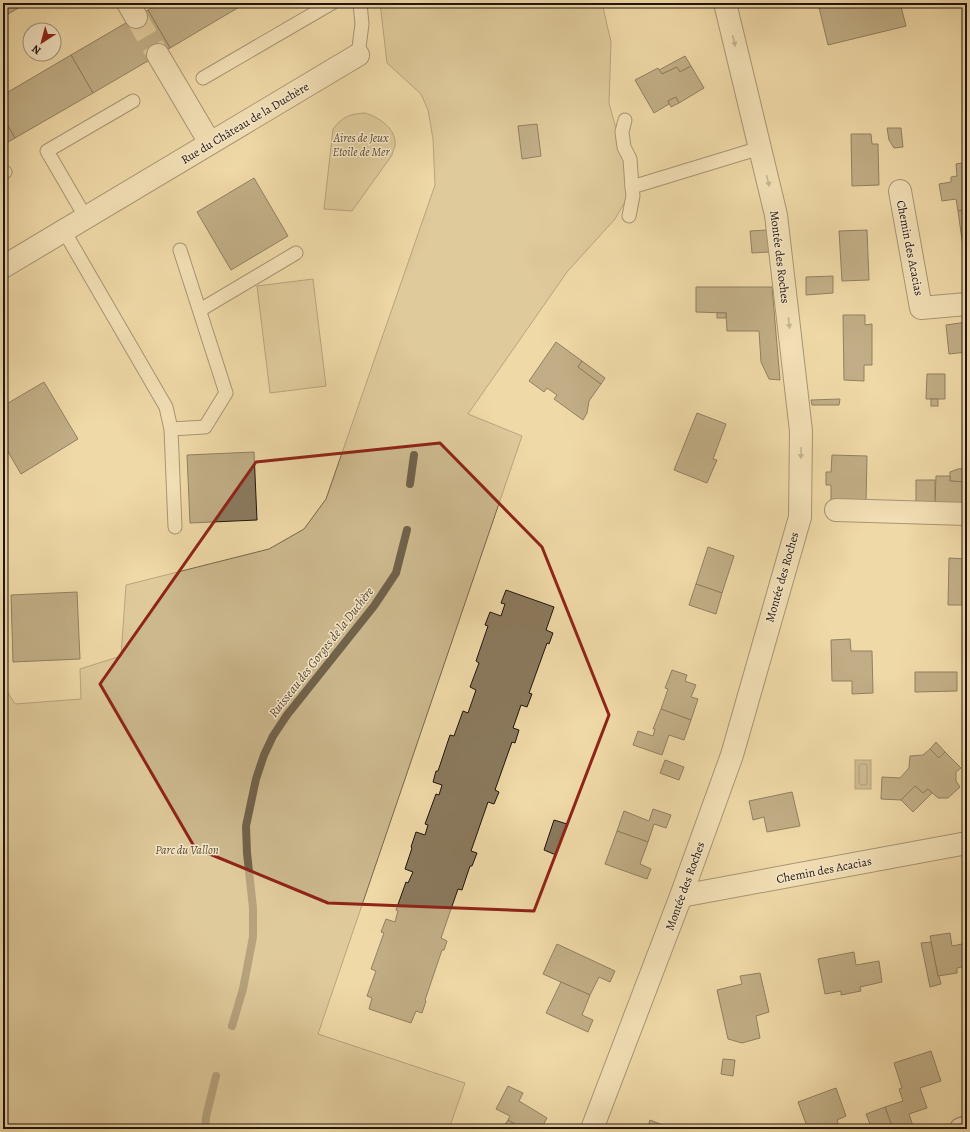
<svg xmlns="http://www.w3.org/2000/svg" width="970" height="1132" viewBox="0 0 970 1132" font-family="Alegreya,serif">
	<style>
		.green { fill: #ccb88d; stroke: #76664e }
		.water { fill: #a89673; stroke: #71624b }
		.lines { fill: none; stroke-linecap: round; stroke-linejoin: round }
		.shore { stroke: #645541; stroke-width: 1 }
		.stream { stroke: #71624b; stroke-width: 8 }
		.building { fill: #8b7a5e; stroke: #1f140f }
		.street-tunnel { stroke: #d0bb90; stroke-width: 22; stroke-dasharray: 22 11; stroke-linecap: butt }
		.lane-casing { stroke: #534535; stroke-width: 15 }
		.street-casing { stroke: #534535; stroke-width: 24 }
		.secondary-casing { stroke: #1f140f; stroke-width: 24 }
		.lane { stroke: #f5e6c6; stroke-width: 13 }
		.street { stroke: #f5e6c6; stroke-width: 22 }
		.secondary { stroke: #f5e6c6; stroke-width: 22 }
		.oneway { fill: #958874 }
		.marked { fill: none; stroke: #8f2418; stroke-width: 3; stroke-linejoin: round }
		.labels { text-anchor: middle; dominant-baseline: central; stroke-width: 3; stroke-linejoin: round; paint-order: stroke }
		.street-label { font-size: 12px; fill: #1f140f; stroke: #f5e6c6 }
		.park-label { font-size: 12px; font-style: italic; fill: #5c4d3b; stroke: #f5e6c6 }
		.water-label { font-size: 13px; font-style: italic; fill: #564837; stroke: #f5e6c6 }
	</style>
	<rect width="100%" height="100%" fill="#efd9a7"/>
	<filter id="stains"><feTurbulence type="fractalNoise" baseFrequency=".005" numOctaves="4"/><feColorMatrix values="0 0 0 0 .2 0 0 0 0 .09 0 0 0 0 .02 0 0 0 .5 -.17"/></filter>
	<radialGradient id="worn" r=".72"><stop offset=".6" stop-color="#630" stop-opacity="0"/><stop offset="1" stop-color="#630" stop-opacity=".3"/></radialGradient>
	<g class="green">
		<polygon points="380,3 602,3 611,42 609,103 630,179 629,195 615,219 567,272 468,414 522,436 318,1034 465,1083 449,1129 3,1129 3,685 15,704 81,699 80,669 121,656 126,585 269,549 304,529 326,499 435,185 433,139 428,110 421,94 387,63"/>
		<path d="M365,113C379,117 397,129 395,146C394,149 392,153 392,155L352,211L324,209L333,129C343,116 350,114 365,113Z"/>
		<polygon points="313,279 326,386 270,393 257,286"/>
	</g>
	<rect class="water" x="855" y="760" width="16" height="29"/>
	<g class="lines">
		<polygon class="shore" points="861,764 866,764 867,766 867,783 866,785 861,785 859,783 859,766"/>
		<g class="stream">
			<polyline points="410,484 414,455"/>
			<polyline points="232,1026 243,989 253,937 253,908 247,853 246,826 256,779 264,755 273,736 287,715 374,606 396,573 407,530"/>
			<polyline points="205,1129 206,1117 216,1076"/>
		</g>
	</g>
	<g class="building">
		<polygon points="3,3 27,3 3,17"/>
		<polygon points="159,3 246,3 170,48 148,10"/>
		<polygon points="818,3 900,3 906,26 828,45"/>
		<polygon points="148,10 170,48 93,93 71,55"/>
		<polygon points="71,55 93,93 15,138 3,117 3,95"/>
		<polygon points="685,56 691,66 680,72 677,67 662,74 659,70"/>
		<polygon points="691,66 704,88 679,103 676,97 668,101 669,104 654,113 635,80 658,68 662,74 677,67 680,72"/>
		<polygon points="676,97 679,103 671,107 668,101"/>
		<polygon points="3,117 15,138 3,145"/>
		<polygon points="537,124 541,156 522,159 518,126"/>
		<polygon points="887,128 901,128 903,147 894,148 889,140"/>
		<polygon points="851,134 871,134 872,144 878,144 879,185 852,186"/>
		<polygon points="967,162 967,210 958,211 956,199 942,201 939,184 951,182 951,177 957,176 956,164"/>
		<polygon points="254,178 288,236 231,270 197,212"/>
		<polygon points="967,210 967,247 963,247 958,211"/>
		<polygon points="767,230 769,252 752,253 750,231"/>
		<polygon points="867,230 869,280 842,281 839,231"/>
		<polygon points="833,276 833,293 806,295 806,277"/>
		<polygon points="696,287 772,287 780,380 769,379 761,362 759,331 727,331 726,313 696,312"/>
		<rect x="717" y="313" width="9" height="5"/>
		<polygon points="843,315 865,315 865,325 872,324 872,365 864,365 864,381 844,380"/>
		<polygon points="967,322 967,352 949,354 946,325"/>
		<polygon points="556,342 582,361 578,367 601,384 589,401 587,413 583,420 554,399 557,395 547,388 544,392 529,381"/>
		<polygon points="582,361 605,378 601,384 578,367"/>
		<polygon points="927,374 945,374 945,399 926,399"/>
		<polygon points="44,382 78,439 21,474 3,443 3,406"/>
		<polygon points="840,399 839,405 812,405 811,400"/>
		<rect x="931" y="399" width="7" height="7"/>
		<polygon points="697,413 726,424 713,459 717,460 707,483 674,470"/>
		<polygon points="254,452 257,520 190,523 187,455"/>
		<polygon points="832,455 867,456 866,503 831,502 831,485 826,485 826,472 831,472"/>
		<polygon points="967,468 966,482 950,481 950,472 958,469"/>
		<polygon points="967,468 967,506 935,505 936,476 950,476 950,481 966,482"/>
		<polygon points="916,480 935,480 935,505 916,504"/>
		<polygon points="708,547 734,556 722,593 696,584"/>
		<polygon points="949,558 967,559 967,589 966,589 965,605 948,605"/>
		<polygon points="696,584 722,593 716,614 689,605"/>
		<polygon points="506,590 554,607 546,630 553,633 549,644 547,643 529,693 532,694 527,707 521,705 513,728 519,730 515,743 512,742 495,790 499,792 494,804 488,802 471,851 477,853 472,866 470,866 462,890 458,889 441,938 447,941 444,950 442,950 425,1000 426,1001 422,1013 416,1011 411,1023 369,1009 372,998 367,996 376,971 371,969 384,933 381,932 386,919 395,922 398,911 396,910 406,882 408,883 413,872 405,869 412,848 411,847 416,832 425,835 428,825 425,824 436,794 439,795 442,785 433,782 436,771 438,771 450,735 454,736 463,711 468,713 476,690 470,687 479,663 476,661 488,626 485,625 490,612 501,616 505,604 501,603"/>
		<polygon points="77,592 80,659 13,662 11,595"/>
		<polygon points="850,639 851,651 872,651 873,693 852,694 852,681 832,681 831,640"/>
		<polygon points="672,670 687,675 685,681 696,685 691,697 698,699 691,720 661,709 668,689 665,688"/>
		<polygon points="915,672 957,672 957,691 915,692"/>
		<polygon points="661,709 691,720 684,740 669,735 662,755 633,745 638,731 653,736 655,729 653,729"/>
		<polygon points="936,742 945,752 939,758 930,749"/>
		<polygon points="930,749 939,758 945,752 961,768 956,772 956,781 960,787 948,798 938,798 928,789 923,793 915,786 901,800 881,799 882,777 900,778 909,768 910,756 923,755"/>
		<polygon points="665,760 684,767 679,780 660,773"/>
		<polygon points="915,786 923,793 928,789 932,793 913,812 901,800"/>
		<polygon points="792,792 800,826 767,832 764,817 753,820 749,801"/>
		<polygon points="653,809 671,815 666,828 654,824 648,842 617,831 624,811 649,821"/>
		<polygon points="554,820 567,824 556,855 544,850"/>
		<polygon points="617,831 648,842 640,864 651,869 647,879 605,864"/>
		<polygon points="950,933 952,946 967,943 967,966 957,968 957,973 938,976 930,936"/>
		<polygon points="931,942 938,976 939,976 941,984 930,987 921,943"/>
		<polygon points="557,944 615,971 610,982 599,977 590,995 543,974"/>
		<polygon points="854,952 856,965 879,961 882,982 860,987 861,991 841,995 841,991 825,994 818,959"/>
		<polygon points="760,973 769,1012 756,1016 760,1038 742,1043 728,1039 717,990 742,984 740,976"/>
		<polygon points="561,982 590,995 582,1015 593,1020 588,1032 546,1013"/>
		<polygon points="931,1051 941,1081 920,1088 927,1108 909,1114 914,1129 893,1129 885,1107 903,1101 899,1089 902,1088 894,1063"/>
		<polygon points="723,1059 735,1060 733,1076 721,1074"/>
		<polygon points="508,1086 523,1093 519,1101 547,1118 541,1129 523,1129 508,1120 510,1116 496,1109"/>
		<polygon points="836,1088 846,1116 837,1120 839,1126 831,1129 808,1129 798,1102"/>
		<polygon points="885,1107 893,1129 872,1129 866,1114"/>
		<polygon points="508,1120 523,1129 502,1129"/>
		<polygon points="650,1120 670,1128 671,1124 683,1129 647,1129"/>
	</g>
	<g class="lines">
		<polyline class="street-tunnel" points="136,17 158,55"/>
		<defs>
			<g id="lane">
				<polyline points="358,55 362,24 360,3"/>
				<polyline points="203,78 332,3"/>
				<polyline points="625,120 622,132 624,147 630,159 632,187"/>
				<polyline points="3,173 5,172"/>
				<polyline points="629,216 633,196 632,187 760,148"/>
				<polyline points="86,218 47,151 133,101"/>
				<polyline points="64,231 166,407 171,429 175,527"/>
				<polyline points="200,310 296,253"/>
				<polyline points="171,429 205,427 226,393 180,250"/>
			</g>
			<g id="street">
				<polyline points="128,3 136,17"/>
				<polyline points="158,55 210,143"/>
				<polyline points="900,191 921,308 967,304"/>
				<polyline points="3,267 358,55"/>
				<polyline points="836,510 967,514"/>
				<polyline points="681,896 967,843"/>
				<polyline points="592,1129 681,896 732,755 800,517 801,431 776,215 725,3"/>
			</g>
			<polyline id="secondary" points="961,1129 967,1127"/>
		</defs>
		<use href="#lane" class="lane-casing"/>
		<use href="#street" class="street-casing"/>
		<use href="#secondary" class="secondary-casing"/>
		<use href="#lane" class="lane"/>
		<use href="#street" class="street"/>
		<use href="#secondary" class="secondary"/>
	</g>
	<defs><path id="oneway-solid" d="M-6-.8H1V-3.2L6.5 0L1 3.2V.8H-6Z"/></defs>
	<g class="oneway">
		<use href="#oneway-solid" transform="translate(734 41) rotate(76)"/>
		<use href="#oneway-solid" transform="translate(768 181) rotate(76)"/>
		<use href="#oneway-solid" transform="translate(789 323) rotate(83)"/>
		<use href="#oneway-solid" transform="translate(801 453) rotate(91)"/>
	</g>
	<path d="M0 0H970V1132H0ZM440,443L542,547L609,715L534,911L328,903L195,848L100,684L256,462Z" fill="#efd9a7" fill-opacity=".55" fill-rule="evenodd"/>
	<path class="marked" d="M440,443L542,547L609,715L534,911L328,903L195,848L100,684L256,462Z"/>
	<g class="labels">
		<g class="street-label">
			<text transform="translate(245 123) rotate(-31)">Rue du Château de la Duchère</text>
			<text transform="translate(910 248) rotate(79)">Chemin des Acacias</text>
			<text transform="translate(780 257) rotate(83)">Montée des Roches</text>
			<text transform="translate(782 577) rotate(-74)">Montée des Roches</text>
			<text transform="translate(824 870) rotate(-11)">Chemin des Acacias</text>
			<text transform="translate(685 886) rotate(-70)">Montée des Roches</text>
		</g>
		<g class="park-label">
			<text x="361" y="138">Aires de Jeux<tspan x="361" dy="14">Etoile de Mer</tspan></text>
			<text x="187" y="850">Parc du Vallon</text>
		</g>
		<g class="water-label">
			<text transform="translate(321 652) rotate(-52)">Ruisseau des Gorges de la Duchère</text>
		</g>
	</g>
	<rect width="970" height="1132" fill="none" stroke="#efd9a7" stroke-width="16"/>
	<rect x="4" y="4" width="962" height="1124" fill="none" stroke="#1f140f" stroke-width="2"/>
	<rect x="8" y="8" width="954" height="1116" fill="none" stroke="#1f140f"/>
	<g transform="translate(42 42) rotate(216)"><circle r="19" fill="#f5e6c6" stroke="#9f927d"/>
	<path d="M0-3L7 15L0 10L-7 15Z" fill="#8f2418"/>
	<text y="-6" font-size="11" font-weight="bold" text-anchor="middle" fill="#1f140f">N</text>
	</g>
	<rect width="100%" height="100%" filter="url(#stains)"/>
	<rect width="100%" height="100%" fill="url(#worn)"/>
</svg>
